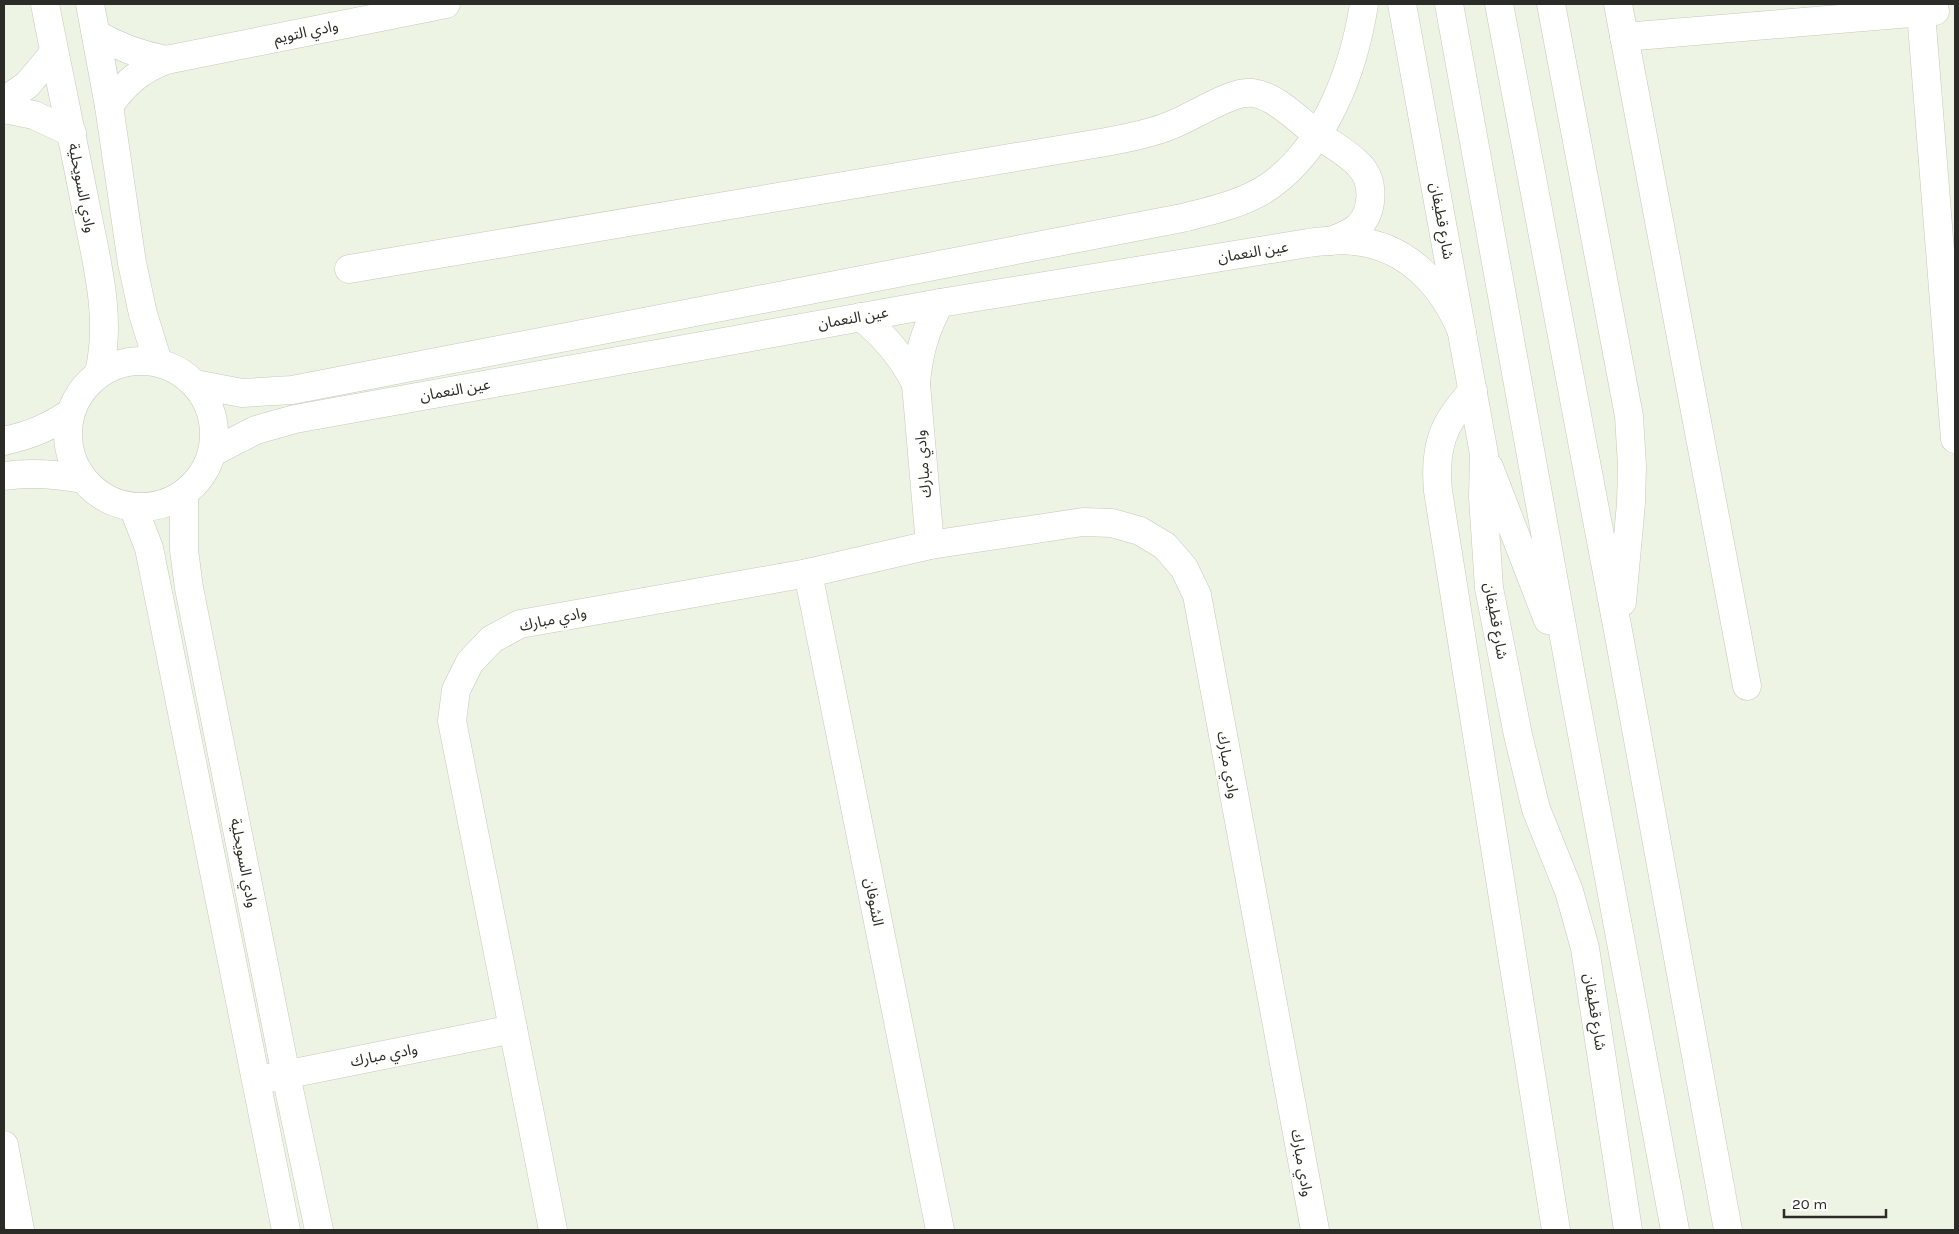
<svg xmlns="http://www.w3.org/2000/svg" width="1959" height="1234" viewBox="0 0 1959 1234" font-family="Karla,'Noto Sans Arabic',sans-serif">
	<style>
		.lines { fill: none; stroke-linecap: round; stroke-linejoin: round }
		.minor-casing { stroke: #c4c9ba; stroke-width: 29 }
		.minor { stroke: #fff; stroke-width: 28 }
		.labels { text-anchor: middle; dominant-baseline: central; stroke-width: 5; stroke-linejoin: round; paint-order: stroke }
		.street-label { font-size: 15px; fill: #2b2c27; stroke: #fefffc }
	</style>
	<rect width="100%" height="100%" fill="#eef4e4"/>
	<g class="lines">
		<defs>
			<g id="minor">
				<path d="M45,4C58,72 73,140 86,208C97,263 112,318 99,373"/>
				<polyline points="90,4 109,106 132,263 143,314 158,362"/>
				<polyline points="1402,4 1484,454 1483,497 1489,588 1518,735 1536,809 1569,891 1585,948 1628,1230"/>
				<polyline points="1449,4 1572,681 1675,1230"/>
				<polyline points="1499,4 1619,636 1728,1230"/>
				<polyline points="1551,4 1629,416 1632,466 1631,503 1622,602"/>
				<polyline points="1618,4 1747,686"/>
				<polyline points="1921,12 1955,439"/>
				<path d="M96,34C118,47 141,55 166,60"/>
				<polyline points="1624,37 1935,11"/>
				<polyline points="4,101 27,85 54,53"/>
				<path d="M109,106C124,84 140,70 166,60L446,4"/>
				<polyline points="4,109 34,115 72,133"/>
				<path d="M349,269L1106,142C1128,138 1149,134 1169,126C1192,118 1231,90 1253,93C1275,96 1296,118 1313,131C1328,143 1346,151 1359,165C1375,181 1374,211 1358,227C1350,234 1341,237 1331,241"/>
				<path d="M861,317C885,336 902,356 916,384"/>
				<circle cx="141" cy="434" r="73"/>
				<path d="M195,384L242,393L292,390L1182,218C1211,211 1246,203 1271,185C1326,145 1354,69 1364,4"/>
				<path d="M1473,391C1442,423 1434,448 1438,491L1556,1230"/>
				<path d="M4,441C30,435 48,428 70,413"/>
				<path d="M213,452L256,430L295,419L940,303L1308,243C1323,241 1339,239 1354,241C1407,246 1443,285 1462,332"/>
				<polyline points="1489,467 1548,620"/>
				<path d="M4,476C31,472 56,474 83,479"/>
				<polyline points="184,494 184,550 189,588 286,1075 319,1230"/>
				<polyline points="133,507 149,548 286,1230"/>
				<path d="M930,545L916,384C918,354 925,329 940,303"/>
				<polyline points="808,573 940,1230"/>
				<polyline points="269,1078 513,1029"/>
				<polyline points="4,1145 20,1230"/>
				<polyline points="553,1230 452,721 456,690 470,662 492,639 520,624 808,573 930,545 1083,522 1112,523 1140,531 1165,546 1184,568 1197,595 1315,1230"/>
			</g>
		</defs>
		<use href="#minor" class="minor-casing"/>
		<use href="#minor" class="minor"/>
	</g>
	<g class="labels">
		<g class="street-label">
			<text transform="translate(306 32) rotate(-12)">وادي التويم</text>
			<text transform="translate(82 188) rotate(79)">وادي السويحلية</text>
			<text transform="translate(1442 221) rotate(80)">شارع قطيفان</text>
			<text transform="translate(1253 252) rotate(-9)">عين النعمان</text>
			<text transform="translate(853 318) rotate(-10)">عين النعمان</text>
			<text transform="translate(455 390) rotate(-10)">عين النعمان</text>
			<text transform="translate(923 464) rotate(-95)">وادي مبارك</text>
			<text transform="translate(553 619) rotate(-12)">وادي مبارك</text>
			<text transform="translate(1496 621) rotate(80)">شارع قطيفان</text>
			<text transform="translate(1228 765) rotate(80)">وادي مبارك</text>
			<text transform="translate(244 863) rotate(79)">وادي السويحلية</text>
			<text transform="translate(874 902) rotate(79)">الشوفان</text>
			<text transform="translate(1595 1012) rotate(81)">شارع قطيفان</text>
			<text transform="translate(384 1055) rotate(-11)">وادي مبارك</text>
			<text transform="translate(1302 1163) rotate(80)">وادي مبارك</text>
		</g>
	</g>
	<rect width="1959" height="1234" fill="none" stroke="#2b2c27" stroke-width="10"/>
	<path d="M1784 1209v8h102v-8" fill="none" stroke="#2b2c27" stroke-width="2.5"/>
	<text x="1792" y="1209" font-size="15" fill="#2b2c27" stroke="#fefffc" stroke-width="4" paint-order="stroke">20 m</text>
</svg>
